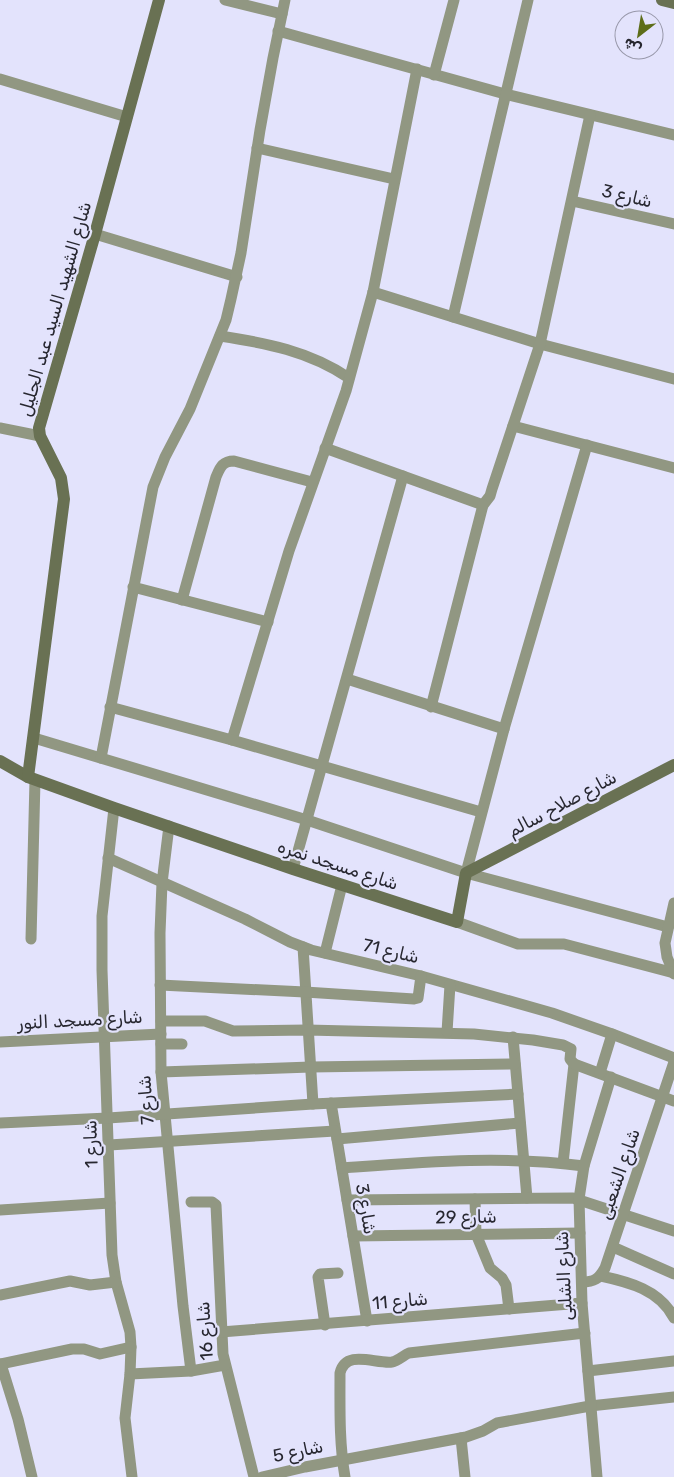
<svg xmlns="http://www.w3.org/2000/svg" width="674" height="1477" viewBox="0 0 674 1477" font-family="Rubik,'Noto Naskh Arabic',sans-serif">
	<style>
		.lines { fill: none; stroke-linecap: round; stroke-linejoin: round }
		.street { stroke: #919782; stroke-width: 11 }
		.secondary { stroke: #697153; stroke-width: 12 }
		.labels { text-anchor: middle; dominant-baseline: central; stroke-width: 4.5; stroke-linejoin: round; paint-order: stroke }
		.street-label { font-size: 18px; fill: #272730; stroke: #e3e3fc }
	</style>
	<rect width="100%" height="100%" fill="#e3e3fc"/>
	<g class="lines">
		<g class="street">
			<polyline points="225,0 282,14"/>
			<polyline points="278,31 505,94 674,135"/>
			<polyline points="434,75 454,0"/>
			<polyline points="0,79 127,117"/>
			<polyline points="257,148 394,179"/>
			<polyline points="572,201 674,224"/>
			<polyline points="95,234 237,277"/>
			<polyline points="373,292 540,344 674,379"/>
			<polyline points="453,317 528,0"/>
			<path d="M220,336C266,343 309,351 349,378"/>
			<polyline points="513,426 674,468"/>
			<polyline points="0,428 40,436"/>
			<polyline points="325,448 483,505 490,496 492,489 540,344 590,115"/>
			<polyline points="133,587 268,622"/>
			<path d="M182,600L216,477C220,468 222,461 234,461L312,482"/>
			<polyline points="347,679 504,729"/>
			<polyline points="110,707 232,740 289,551 346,391 373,292 417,69"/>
			<polyline points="431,707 483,505"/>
			<polyline points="34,738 307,820 466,873 668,927"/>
			<polyline points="232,740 481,812"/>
			<polyline points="101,758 153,487 165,457 190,409 226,320 231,299 241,253 260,130 273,58 285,0"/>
			<polyline points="114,808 102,916 102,970 112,1255 116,1282 130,1332 131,1347 130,1374 125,1418 132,1477"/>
			<polyline points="169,826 162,883 160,933 161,1072 183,1306 191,1371"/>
			<polyline points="108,858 245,919 290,942 311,950 421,976 552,1013 612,1034 674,1058"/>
			<polyline points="293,869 403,476"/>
			<polyline points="466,873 504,729 587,445"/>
			<polyline points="674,903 665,943 667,957 674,974"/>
			<polyline points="457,922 518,944 564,944 674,973"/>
			<polyline points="31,939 35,780"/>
			<polyline points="303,947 313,1104"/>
			<polyline points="325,953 342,885"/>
			<polyline points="160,985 305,992 414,999 418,998 421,976"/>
			<polyline points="161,1021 205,1021 233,1031 307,1030 474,1034 533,1040 563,1045 571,1049 570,1059 574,1064 563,1163"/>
			<polyline points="447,1032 450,985"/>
			<polyline points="513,1037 527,1198"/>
			<polyline points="0,1042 161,1034"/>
			<polyline points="161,1044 182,1044"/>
			<polyline points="574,1064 674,1101"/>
			<polyline points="161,1072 311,1067 515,1064"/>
			<polyline points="600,1073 612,1034"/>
			<polyline points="331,1103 367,1321"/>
			<polyline points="0,1123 108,1118 313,1104 518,1094"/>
			<polyline points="337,1139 520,1123"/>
			<polyline points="109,1145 335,1131"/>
			<path d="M342,1168C423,1162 503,1155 584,1166"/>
			<polyline points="475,1199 476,1234 490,1268 502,1278 506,1285 509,1309"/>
			<polyline points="347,1200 573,1198 674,1231"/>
			<polyline points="191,1202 212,1202 216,1205 223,1354 254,1477"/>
			<polyline points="0,1210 110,1203"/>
			<polyline points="353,1236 580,1233"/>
			<polyline points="613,1247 674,1274"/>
			<path d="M601,1276C629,1282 660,1290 674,1318"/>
			<path d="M582,1282C594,1282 599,1279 605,1268L674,1062"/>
			<polyline points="0,1295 70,1281 90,1285 116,1282"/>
			<polyline points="325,1325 318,1277 320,1274 338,1273"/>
			<polyline points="221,1332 582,1303"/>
			<polyline points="0,1364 72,1349 84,1349 100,1354 131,1347"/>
			<polyline points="1,1364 18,1419 32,1477"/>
			<polyline points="588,1371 674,1361"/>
			<polyline points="130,1374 191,1371 225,1365"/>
			<polyline points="461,1438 465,1477"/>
			<polyline points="262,1477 305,1467 466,1437 483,1431 497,1423 590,1406 674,1397"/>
			<path d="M345,1477C339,1442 340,1408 340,1373C346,1349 375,1364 392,1362C398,1361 404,1355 409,1353L585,1333"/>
			<polyline points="597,1477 582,1303 579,1199 584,1166 611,1077"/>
		</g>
		<g class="secondary">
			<polyline points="662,0 674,3"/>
			<polyline points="0,761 28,777 114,808 293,869 457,922 466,873 674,765"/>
			<polyline points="28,777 64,499 61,478 40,436 39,428 95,234 159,0"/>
		</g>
	</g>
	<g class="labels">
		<g class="street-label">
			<text transform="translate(627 196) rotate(13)">شارع 3</text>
			<text transform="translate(55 309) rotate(-74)">شارع الشهيد السيد عبد الجليل</text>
			<text transform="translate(562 804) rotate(-28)">شارع صلاح سالم</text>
			<text transform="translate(338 865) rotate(18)">شارع مسجد نمره</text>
			<text transform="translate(391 951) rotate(13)">شارع 71</text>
			<text transform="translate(80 1020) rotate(-3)">شارع مسجد النور</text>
			<text transform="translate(146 1100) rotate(-94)">شارع 7</text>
			<text transform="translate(91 1144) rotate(-92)">شارع 1</text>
			<text transform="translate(619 1174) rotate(-71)">شارع الشعبى</text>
			<text transform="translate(366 1209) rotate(80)">شارع 3</text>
			<text transform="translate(466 1217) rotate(-1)">شارع 29</text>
			<text transform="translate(564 1276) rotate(-93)">شارع الشلبى</text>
			<text transform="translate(400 1301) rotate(-5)">شارع 11</text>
			<text transform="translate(205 1331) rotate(-94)">شارع 16</text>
			<text transform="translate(298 1451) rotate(-12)">شارع 5</text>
		</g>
	</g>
	<g transform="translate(639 35) rotate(211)"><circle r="24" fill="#e3e3fc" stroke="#9898aa"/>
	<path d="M0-4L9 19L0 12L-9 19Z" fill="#5d6d19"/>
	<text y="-8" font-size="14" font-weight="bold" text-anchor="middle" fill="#272730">ش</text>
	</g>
</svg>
